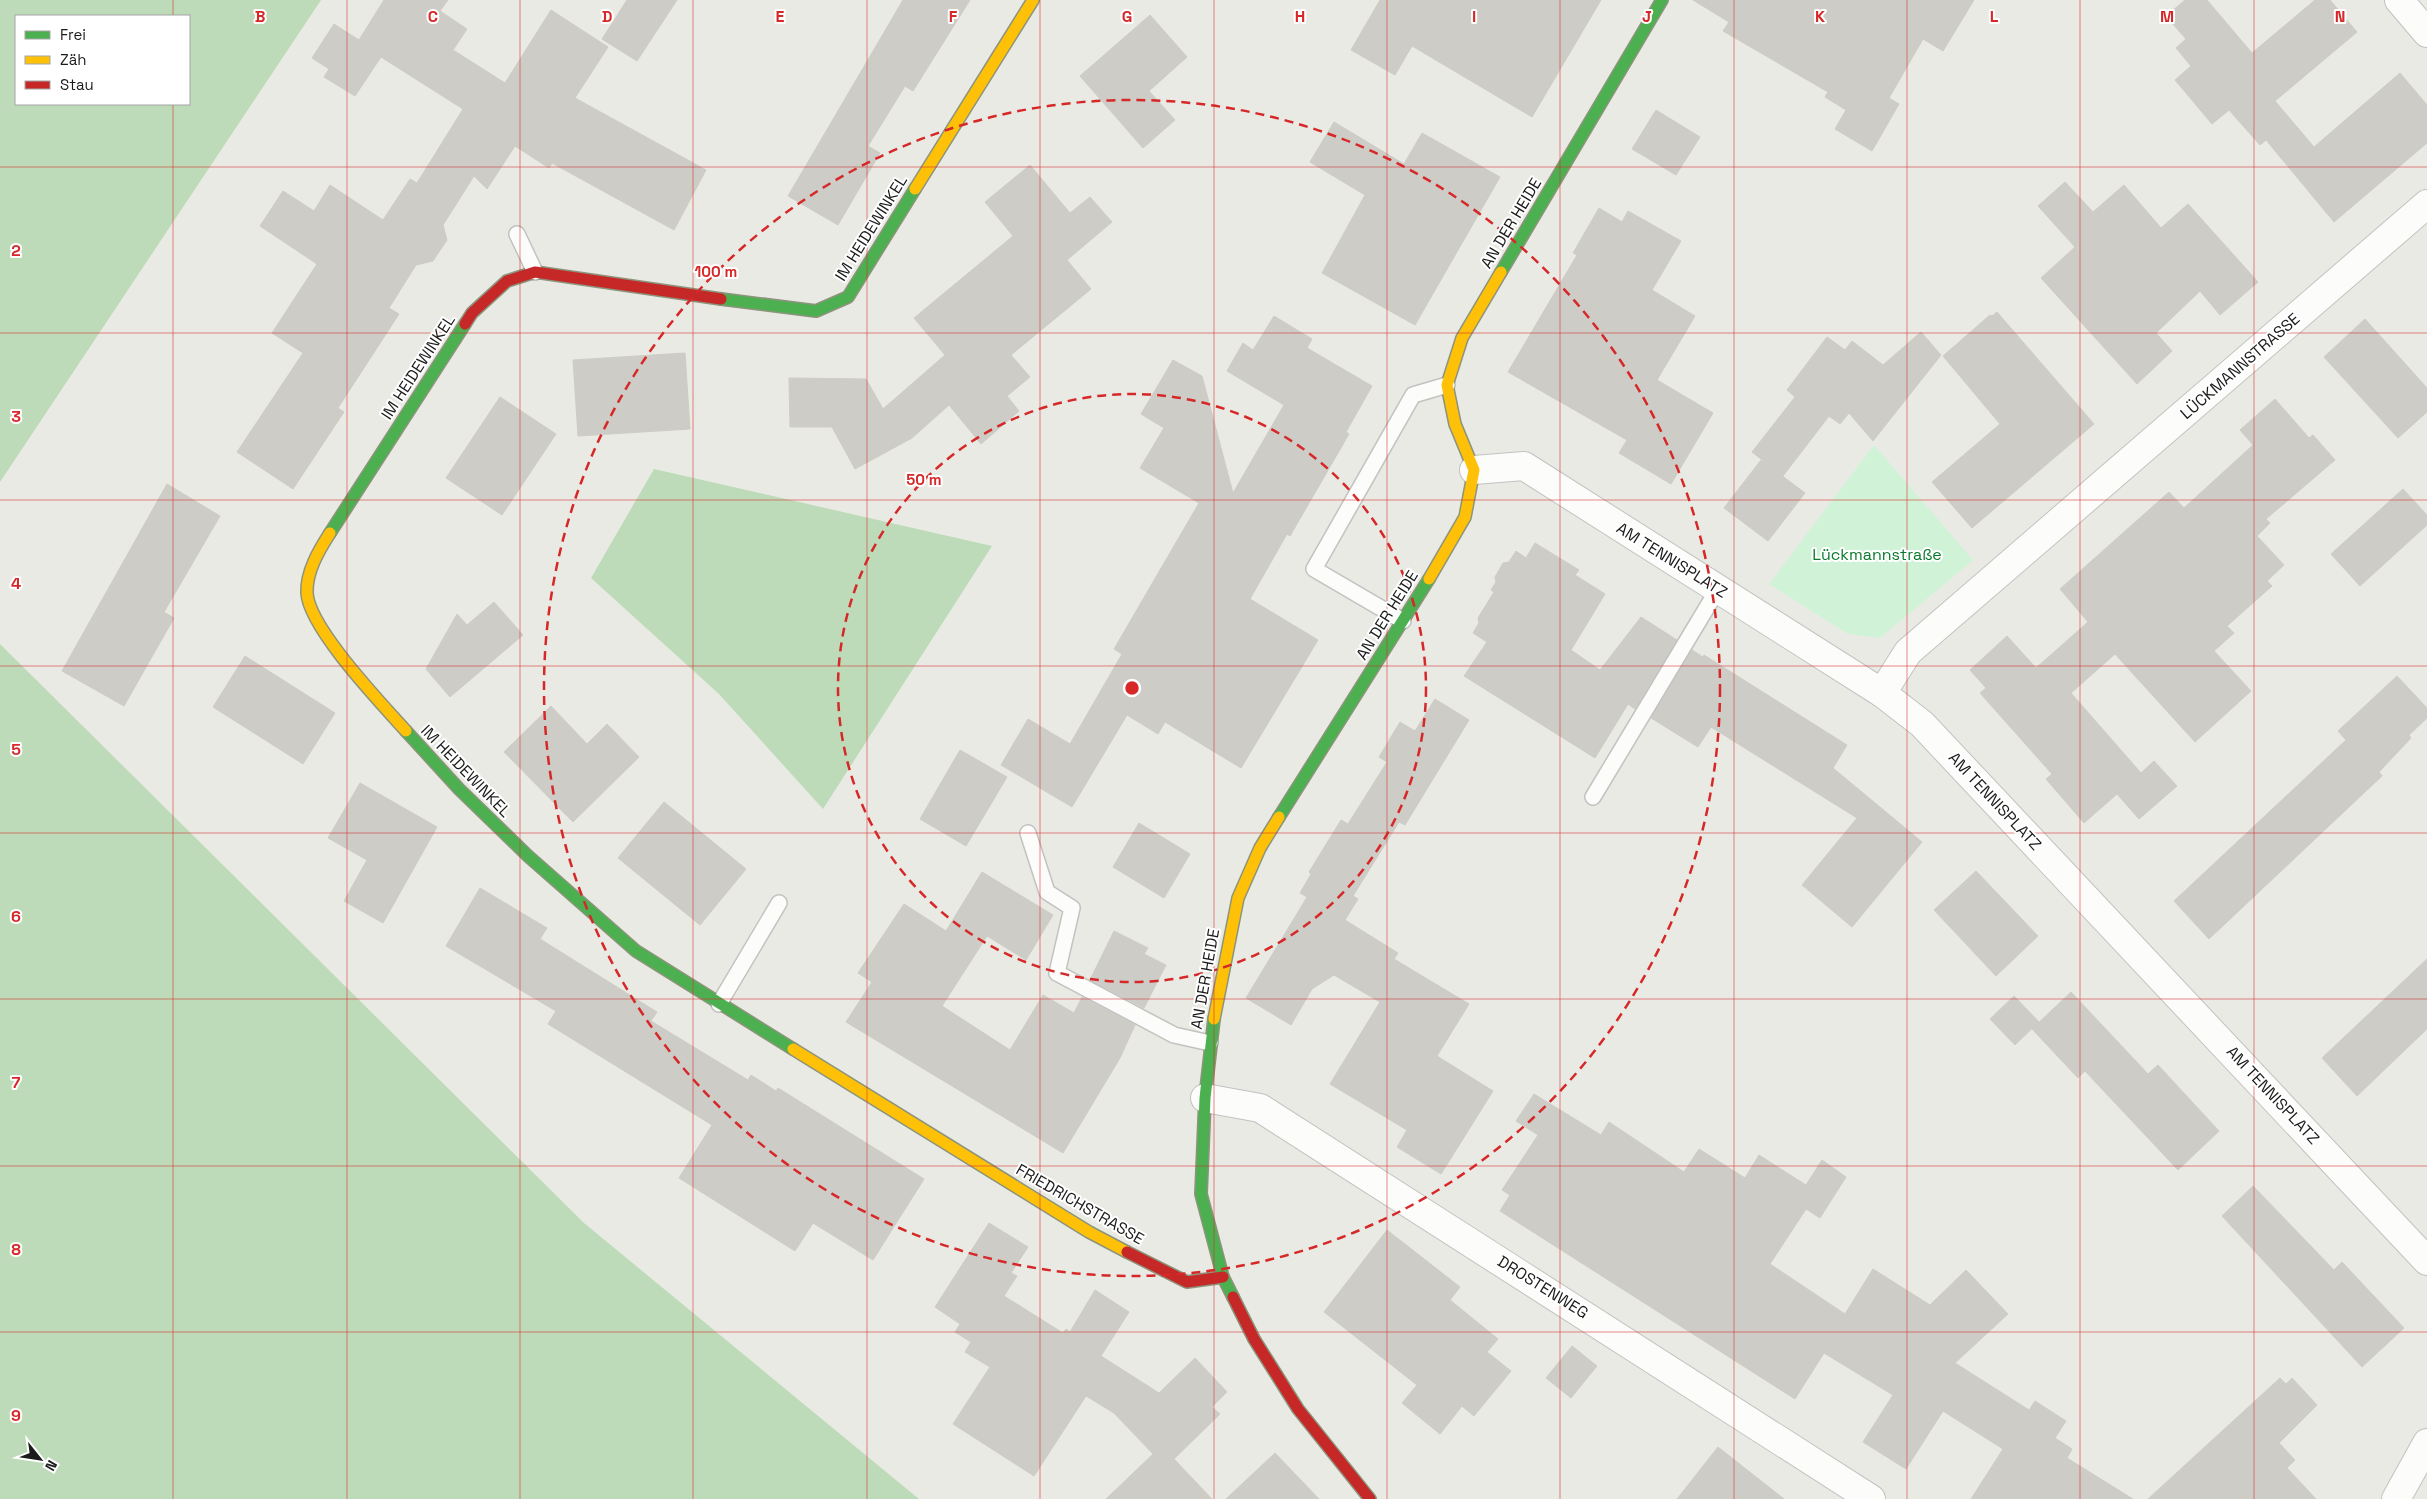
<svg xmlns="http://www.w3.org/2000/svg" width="2427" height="1499" viewBox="0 0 2427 1499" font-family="'Space Grotesk',sans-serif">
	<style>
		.forest { fill: #bddbb8; fill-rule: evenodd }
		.park { fill: #d0f3d8 }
		.building { fill: #cdccc7; stroke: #cdccc5 }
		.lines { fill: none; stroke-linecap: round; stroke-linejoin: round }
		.lane-casing { stroke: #c2c2c0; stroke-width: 18 }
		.street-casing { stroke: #c2c2c0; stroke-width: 30 }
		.fast-casing { stroke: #8d947c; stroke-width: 14 }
		.slow-casing { stroke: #8d947c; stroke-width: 14 }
		.jam-casing { stroke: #8d947c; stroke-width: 14 }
		.lane { stroke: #fcfcfb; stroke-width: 15 }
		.street { stroke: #fcfcfb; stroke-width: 28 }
		.fast { stroke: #4caf50; stroke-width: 11 }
		.slow { stroke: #ffc107; stroke-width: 11 }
		.jam { stroke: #c62828; stroke-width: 11 }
		.grid { fill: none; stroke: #d62828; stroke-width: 1; stroke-opacity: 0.55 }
		.ring { fill: none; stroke: #d62828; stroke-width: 2.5; stroke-dasharray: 9 6 }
		.labels { text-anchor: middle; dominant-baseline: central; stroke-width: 4; stroke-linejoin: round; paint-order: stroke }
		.street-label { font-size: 16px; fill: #1b1b1b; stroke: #fff }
		.park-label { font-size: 16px; fill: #097a2c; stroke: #fff }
		.grid-label { font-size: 16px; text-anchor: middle; font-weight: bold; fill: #d62828; stroke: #fff; stroke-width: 4; stroke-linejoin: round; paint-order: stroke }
		.centre { fill: #d62828; stroke: #fff; stroke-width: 2.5 }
		.ring-label { font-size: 15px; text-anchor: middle; font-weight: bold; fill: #d62828; stroke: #fff; stroke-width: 4; stroke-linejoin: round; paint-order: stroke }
	</style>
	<rect width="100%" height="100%" fill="#eaeae4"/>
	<g class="forest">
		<path d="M0,0H321L0,482ZM189,16V104H16V16Z"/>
		<polygon points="654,469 992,546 823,809 719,694 591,578"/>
		<polygon points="0,644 584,1223 919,1499 0,1499"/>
	</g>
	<polygon class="park" points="1874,445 1973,560 1880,638 1848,634 1769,584"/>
	<g class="building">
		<polygon points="384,0 448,0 440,11 467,29 453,50 505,83 551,10 608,47 575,98 706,170 674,230 552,163 549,168 515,146 487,189 474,176 443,225 447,240 433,261 416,265 389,308 399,314 338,408 344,412 293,489 237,452 303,353 272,333 317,264 260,226 283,191 314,211 330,185 383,220 410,179 417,183 463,109 381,57 355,96 324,77 329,69 312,58 334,24 359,40"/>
		<polygon points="627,0 677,0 637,61 602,39"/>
		<polygon points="903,0 970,0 913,91 905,86 868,146 880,153 838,225 788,196"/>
		<polygon points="1380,0 1601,0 1532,117 1412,46 1395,75 1351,50"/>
		<polygon points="1693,0 1974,0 1943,51 1923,39 1889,98 1899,104 1872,151 1835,129 1846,110 1825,97 1828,92 1723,31 1729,22"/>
		<polygon points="2185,0 2207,0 2252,53 2315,0 2330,0 2357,32 2275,101 2314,147 2400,73 2427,105 2427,143 2334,222 2266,140 2260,145 2229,110 2212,124 2175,80 2191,66 2176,48 2186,39 2166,16"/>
		<polygon points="1150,15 1187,57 1149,91 1175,120 1143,148 1080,76"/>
		<polygon points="1656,110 1700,137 1676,175 1632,149"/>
		<polygon points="1334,122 1404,164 1422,133 1500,177 1415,325 1322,273 1365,195 1310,162"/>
		<polygon points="1030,165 1070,213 1090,197 1112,222 1067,260 1091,289 1011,355 1030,377 1007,396 1019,411 981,444 949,405 912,438 855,469 832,427 790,427 789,378 866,379 883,409 945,355 914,318 1013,236 985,202"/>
		<polygon points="2065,182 2093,212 2124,185 2161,228 2188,204 2258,282 2220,315 2200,291 2156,333 2172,351 2137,384 2041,278 2075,247 2038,206"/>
		<polygon points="1599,208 1622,222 1628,211 1681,241 1652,290 1695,316 1657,380 1713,413 1671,484 1619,453 1627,440 1508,372 1577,255 1573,253"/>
		<polygon points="1997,312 2094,424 1972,528 1932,482 2000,424 1943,356 1990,315 1992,316"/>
		<polygon points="1274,316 1312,339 1307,348 1372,386 1346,432 1349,434 1290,536 1287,534 1250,599 1318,640 1241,768 1165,722 1158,734 1127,715 1072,807 1001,765 1028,719 1070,744 1122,654 1114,649 1199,503 1140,468 1164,428 1141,414 1173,360 1202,376 1233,493 1284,405 1227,371 1243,343 1253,350"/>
		<polygon points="2365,319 2427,388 2427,412 2398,438 2324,357"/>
		<polygon points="1921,332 1941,355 1873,441 1849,413 1840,424 1829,416 1783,476 1752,452 1795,397 1787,390 1827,337 1845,350 1852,341 1883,365"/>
		<polygon points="685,353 690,429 578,436 573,360"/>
		<polygon points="500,397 556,434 502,515 446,478"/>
		<polygon points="2275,399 2309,438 2313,435 2335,460 2266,519 2270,523 2257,536 2284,565 2267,581 2272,586 2227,626 2234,633 2214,651 2251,691 2195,742 2115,654 2071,693 2141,773 2154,761 2177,786 2139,819 2117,794 2084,823 2046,779 2052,774 1980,693 1986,688 1970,670 2007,636 2036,668 2088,622 2060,589 2169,492 2184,508 2253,445 2240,430"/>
		<polygon points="1761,460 1805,493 1768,541 1724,508"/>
		<polygon points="167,484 220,516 164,612 174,618 124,706 62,671"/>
		<polygon points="2403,489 2427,515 2427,525 2360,586 2331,554"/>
		<polygon points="1535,543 1579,570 1575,575 1605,594 1571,650 1600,670 1641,617 1677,640 1635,709 1628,704 1595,758 1464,676 1487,642 1473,633 1479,623 1478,618 1494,592 1491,590 1496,582 1495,577 1503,563 1509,562 1516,551 1526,558"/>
		<polygon points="494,602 523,635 450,697 426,669 457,614 467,625"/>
		<polygon points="1692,650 1703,657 1704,655 1847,745 1833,768 1922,842 1852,927 1802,885 1857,818 1711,727 1698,747 1651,718"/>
		<polygon points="245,656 335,713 303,764 213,707"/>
		<polygon points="2397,676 2427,708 2427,718 2409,735 2411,738 2379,772 2382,776 2209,939 2174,901 2346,740 2338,731"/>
		<polygon points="1435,699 1469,720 1405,825 1399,822 1353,896 1358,899 1345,920 1398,953 1394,959 1469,1004 1437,1056 1493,1091 1441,1174 1397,1147 1407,1130 1330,1084 1380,1002 1334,975 1312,989 1291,1025 1246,998 1307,897 1300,893 1311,874 1309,872 1341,820 1348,824 1387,762 1379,757 1400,722 1415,731"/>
		<polygon points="551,706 587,744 607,724 639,757 573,822 504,752"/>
		<polygon points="960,750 1007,777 966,846 920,819"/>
		<polygon points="360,783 437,827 383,923 344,901 367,860 328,838"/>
		<polygon points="664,802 746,869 700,925 618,858"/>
		<polygon points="1139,823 1190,854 1164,898 1113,867"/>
		<polygon points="1976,871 2038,936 1996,976 1934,910"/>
		<polygon points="982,872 1053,915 1026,960 987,936 942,1006 1010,1050 1043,995 1074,1013 1082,997 1135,1025 1120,1058 1063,1153 846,1022 872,982 858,973 904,904 946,931"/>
		<polygon points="480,888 547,928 540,939 657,1012 651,1021 748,1080 751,1075 776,1091 778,1088 924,1179 873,1260 813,1223 795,1251 679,1178 712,1125 548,1024 556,1011 446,946"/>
		<polygon points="1114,931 1148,948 1144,954 1166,965 1144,1008 1090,980"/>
		<polygon points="2427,959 2427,1029 2357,1096 2322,1058"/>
		<polygon points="2071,992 2148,1074 2158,1065 2219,1131 2178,1170 2085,1071 2078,1078 2032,1029"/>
		<polygon points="2014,996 2039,1022 2015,1045 1990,1019"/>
		<polygon points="1534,1094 1601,1135 1609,1122 1684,1172 1699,1149 1745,1178 1759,1155 1806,1185 1822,1160 1846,1177 1820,1218 1806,1209 1770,1264 1845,1314 1873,1269 1930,1305 1966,1270 2008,1314 1955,1363 2029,1410 2035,1401 2066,1421 2055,1438 2072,1449 2067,1458 2133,1499 1971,1499 2003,1449 1943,1411 1906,1469 1863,1442 1893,1395 1824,1353 1795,1399 1500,1211 1510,1195 1502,1190 1538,1135 1516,1121"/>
		<polygon points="2253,1186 2334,1270 2342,1262 2404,1328 2362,1367 2222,1216"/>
		<polygon points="989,1223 1028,1247 1011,1273 1017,1276 1004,1296 1063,1333 1066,1329 1070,1332 1095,1290 1129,1312 1101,1356 1159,1393 1195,1358 1227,1392 1212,1407 1220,1414 1174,1459 1212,1499 1106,1499 1153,1454 1114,1413 1086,1396 1034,1476 953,1424 990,1367 965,1352 971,1342 955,1332 960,1324 935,1307"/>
		<polygon points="1387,1230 1460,1287 1450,1300 1498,1339 1487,1352 1511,1371 1474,1416 1462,1406 1440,1434 1402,1403 1417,1385 1324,1312"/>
		<polygon points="1572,1346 1597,1366 1571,1398 1546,1378"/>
		<polygon points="2280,1378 2286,1384 2292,1378 2317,1405 2279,1443 2295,1460 2287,1468 2316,1499 2148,1499"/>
		<polygon points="1718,1447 1784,1499 1677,1499"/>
		<polygon points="1275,1453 1319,1499 1226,1499"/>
	</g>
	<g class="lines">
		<defs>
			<g id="lane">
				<polyline points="517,234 535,272"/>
				<polyline points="1403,621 1314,569 1413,395 1447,385"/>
				<polyline points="1593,797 1718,589"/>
				<polyline points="1028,833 1047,892 1072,908 1057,973 1174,1035 1210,1043"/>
				<polyline points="719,1004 779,903"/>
			</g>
			<g id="street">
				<polyline points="2399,0 2427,33"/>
				<polyline points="1474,470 1524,466 1882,693 1922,724 2427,1261"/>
				<polyline points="1882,693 1908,652 2427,204"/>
				<polyline points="1205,1098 1260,1108 1871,1499"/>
				<polyline points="2396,1499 2427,1443"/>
			</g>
			<g id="fast">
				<polyline points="1501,272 1662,0"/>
				<polyline points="721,299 816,311 848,297 915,189"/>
				<polyline points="330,533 465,324"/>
				<polyline points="406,731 459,789 528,856 636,951 793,1049"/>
				<polyline points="1279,817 1429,579"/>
				<polyline points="1214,1019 1205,1098 1201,1194 1223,1277 1233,1297"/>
			</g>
			<g id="slow">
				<polyline points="915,189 1033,0"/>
				<path d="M330,533C319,550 306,572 307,593C309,628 381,703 406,731"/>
				<polyline points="1429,579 1465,517 1474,470 1455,424 1447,385 1462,338 1501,272"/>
				<polyline points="1214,1019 1238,898 1260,848 1279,817"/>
				<polyline points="793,1049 1089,1232 1127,1252"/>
			</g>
			<g id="jam">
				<polyline points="465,324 472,313 507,281 535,272 721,299"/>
				<polyline points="1127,1252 1187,1282 1223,1277"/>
				<polyline points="1233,1297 1254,1339 1298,1409 1370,1499"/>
			</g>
		</defs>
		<use href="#lane" class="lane-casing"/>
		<use href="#street" class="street-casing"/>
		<use href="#fast" class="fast-casing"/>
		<use href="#slow" class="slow-casing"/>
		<use href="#jam" class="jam-casing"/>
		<use href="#lane" class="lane"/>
		<use href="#street" class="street"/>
		<use href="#fast" class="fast"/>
		<use href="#slow" class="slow"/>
		<use href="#jam" class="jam"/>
	</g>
	<path class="grid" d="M173,0V16M347,0V1499M520,0V1499M693,0V1499M867,0V1499M1040,0V1499M1214,0V1499M1387,0V1499M1560,0V1499M1734,0V1499M1907,0V1499M2080,0V1499M2254,0V1499M173,104V1499M0,167H2427M0,333H2427M0,500H2427M0,666H2427M0,833H2427M0,999H2427M0,1166H2427M0,1332H2427"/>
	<g class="ring">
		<circle cx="1132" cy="688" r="294"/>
		<circle cx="1132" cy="688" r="588"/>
	</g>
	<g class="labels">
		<g class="street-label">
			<text transform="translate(1511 223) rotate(-59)">AN DER HEIDE</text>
			<text transform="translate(871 228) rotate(-58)">IM HEIDEWINKEL</text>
			<text transform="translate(2240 366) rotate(-41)">LÜCKMANNSTRASSE</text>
			<text transform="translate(418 367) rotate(-57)">IM HEIDEWINKEL</text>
			<text transform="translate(1672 560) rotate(32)">AM TENNISPLATZ</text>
			<text transform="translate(1387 615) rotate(-58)">AN DER HEIDE</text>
			<text transform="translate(466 771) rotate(46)">IM HEIDEWINKEL</text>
			<text transform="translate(1995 801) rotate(47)">AM TENNISPLATZ</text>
			<text transform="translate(1205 979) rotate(-80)">AN DER HEIDE</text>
			<text transform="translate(2273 1095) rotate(47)">AM TENNISPLATZ</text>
			<text transform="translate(1080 1204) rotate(30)">FRIEDRICHSTRASSE</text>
			<text transform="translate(1543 1287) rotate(32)">DROSTENWEG</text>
		</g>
		<g class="park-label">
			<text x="1877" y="554">Lückmannstraße</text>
		</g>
	</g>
	<g class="grid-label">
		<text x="260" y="22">B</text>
		<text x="433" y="22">C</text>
		<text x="607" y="22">D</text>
		<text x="780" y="22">E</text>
		<text x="953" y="22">F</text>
		<text x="1127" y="22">G</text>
		<text x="1300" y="22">H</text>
		<text x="1474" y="22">I</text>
		<text x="1647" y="22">J</text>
		<text x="1820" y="22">K</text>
		<text x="1994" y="22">L</text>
		<text x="2167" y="22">M</text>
		<text x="2340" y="22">N</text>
		<text x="16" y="256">2</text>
		<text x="16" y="422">3</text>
		<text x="16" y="589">4</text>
		<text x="16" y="755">5</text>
		<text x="16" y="922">6</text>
		<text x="16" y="1088">7</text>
		<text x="16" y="1255">8</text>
		<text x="16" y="1421">9</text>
	</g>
	<circle cx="1132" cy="688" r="8" class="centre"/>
	<g class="ring-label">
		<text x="716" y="277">100 m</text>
		<text x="924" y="485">50 m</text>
	</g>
	<rect x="15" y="15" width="175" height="90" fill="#ffffff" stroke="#a4a4a4"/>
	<rect x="25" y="31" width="25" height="8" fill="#4caf50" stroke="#a4a4a4"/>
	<text x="60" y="40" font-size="15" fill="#1b1b1b">Frei</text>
	<rect x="25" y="56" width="25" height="8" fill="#ffc107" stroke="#a4a4a4"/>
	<text x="60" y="65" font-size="15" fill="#1b1b1b">Zäh</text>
	<rect x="25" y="81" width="25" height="8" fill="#c62828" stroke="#a4a4a4"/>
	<text x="60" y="90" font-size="15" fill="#1b1b1b">Stau</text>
	<g transform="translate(40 1459) rotate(120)" stroke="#ffffff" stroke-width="4" paint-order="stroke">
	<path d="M0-4L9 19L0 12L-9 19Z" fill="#1b1b1b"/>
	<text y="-8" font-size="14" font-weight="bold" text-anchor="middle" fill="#1b1b1b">N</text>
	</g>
</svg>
